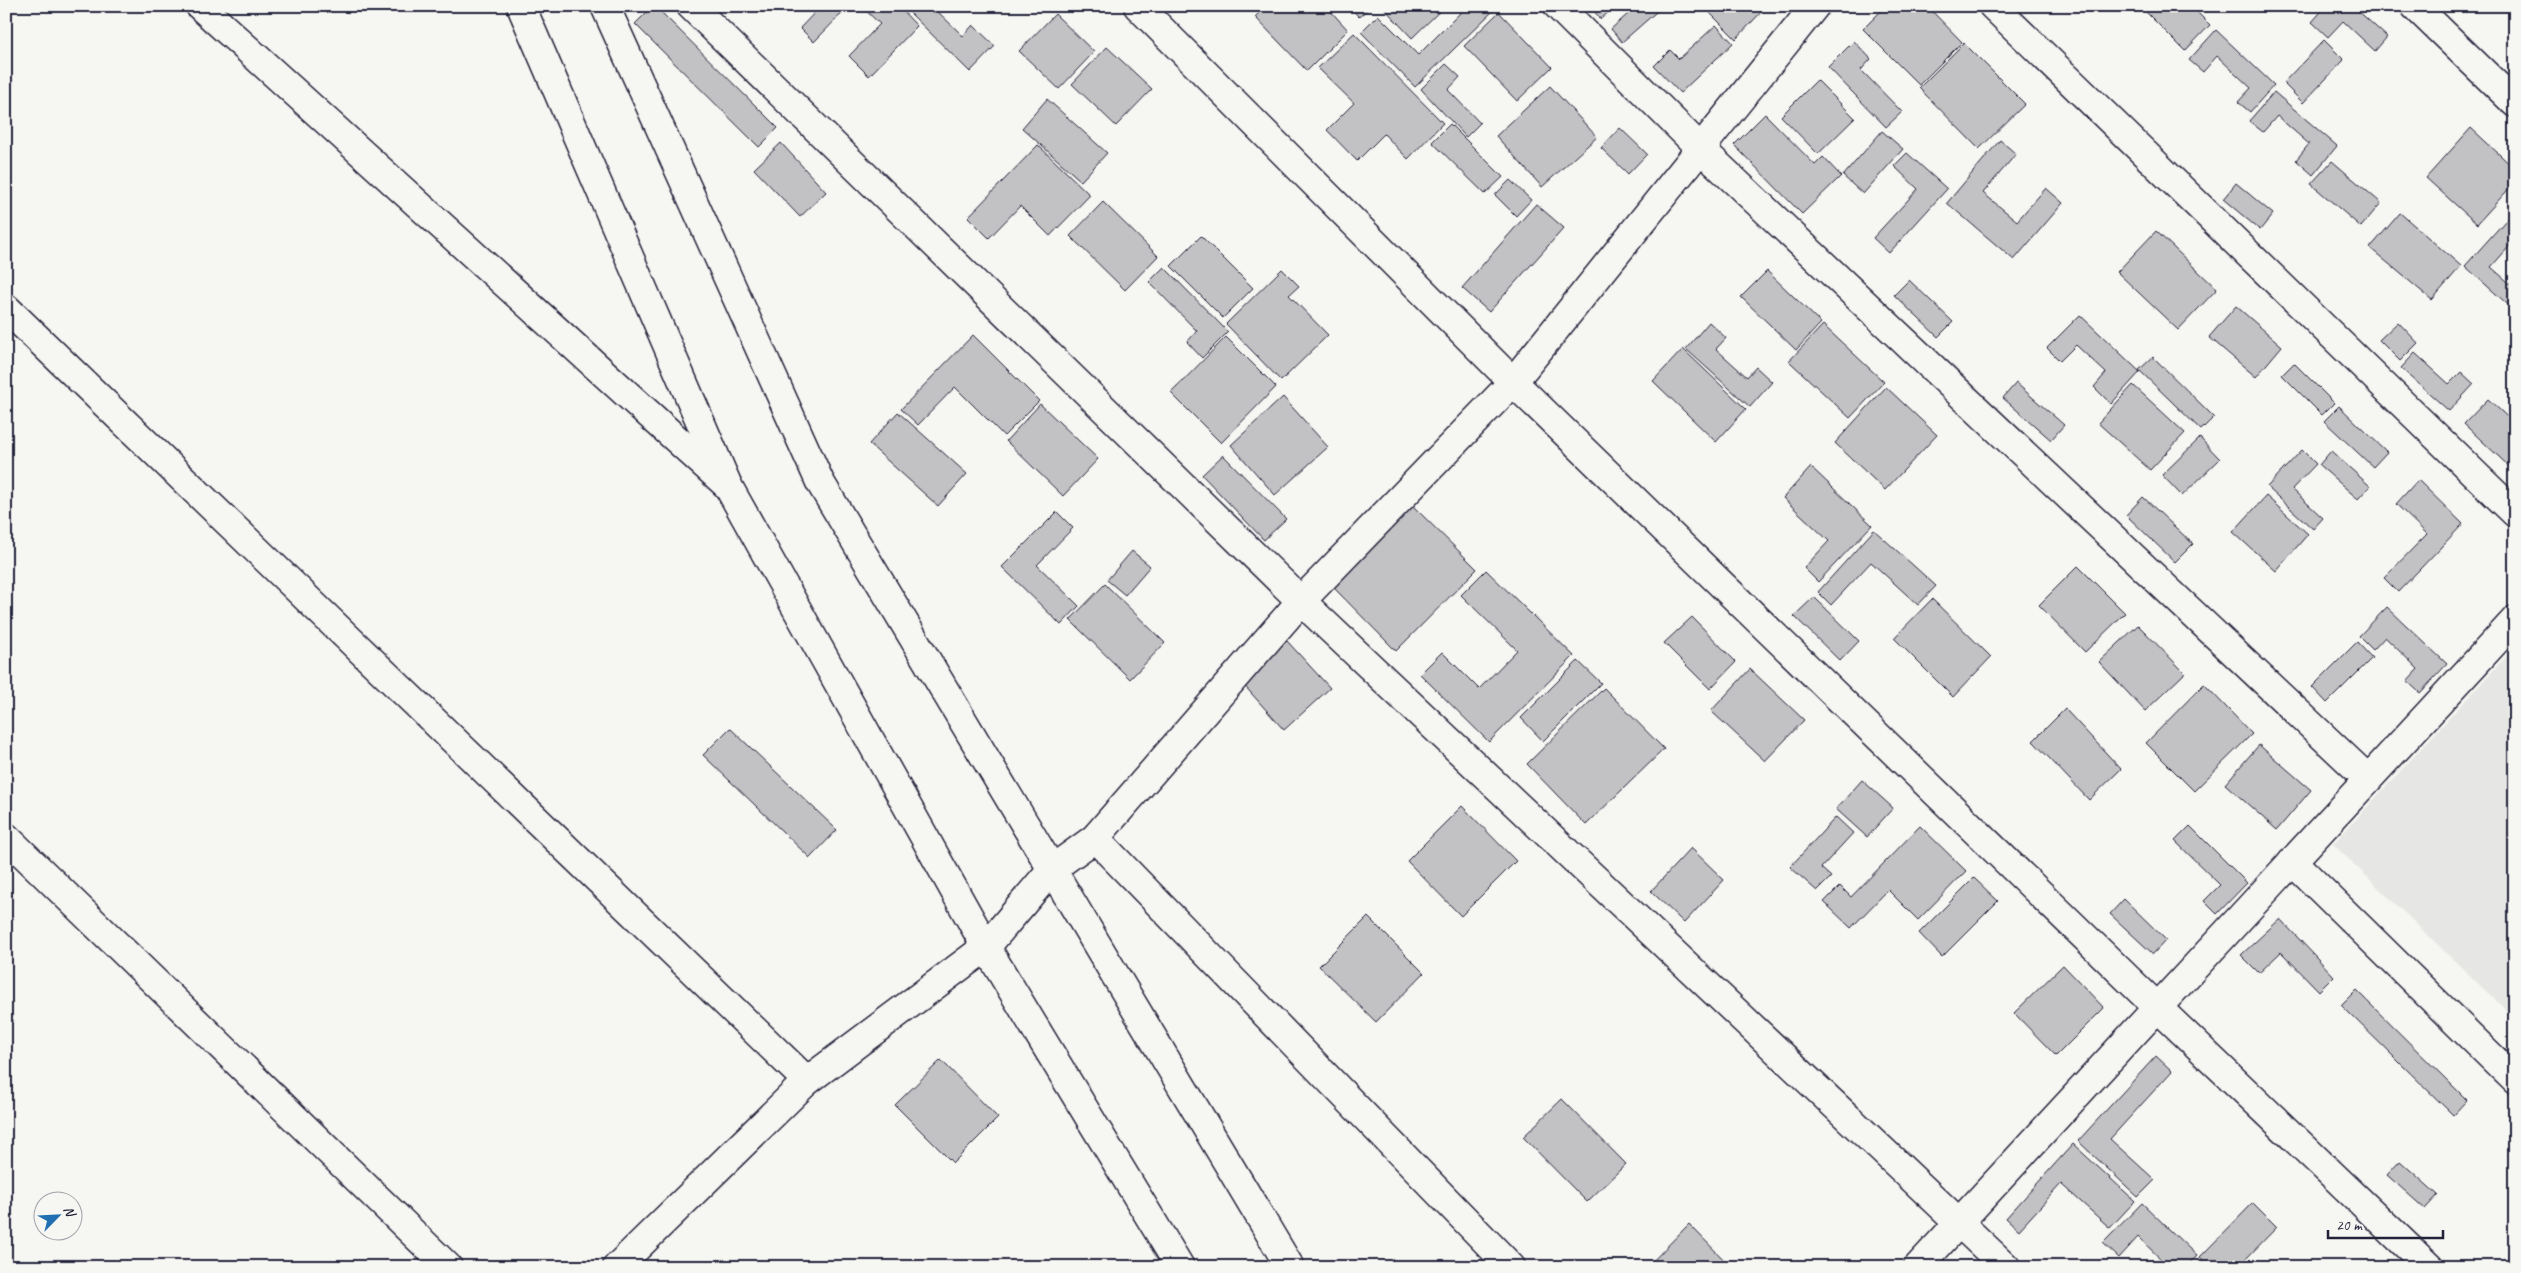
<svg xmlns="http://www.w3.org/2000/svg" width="2521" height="1273" viewBox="0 0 2521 1273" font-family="Caveat,sans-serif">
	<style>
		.built { fill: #e6e6e4 }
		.building { fill: #c2c2c4; stroke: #22223b }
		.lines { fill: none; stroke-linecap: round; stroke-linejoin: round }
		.minor-casing { stroke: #22223b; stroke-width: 31 }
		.major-casing { stroke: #22223b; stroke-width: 31 }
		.minor { stroke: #f6f6f2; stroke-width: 28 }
		.major { stroke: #f6f6f2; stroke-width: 28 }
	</style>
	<rect width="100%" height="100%" fill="#f6f6f2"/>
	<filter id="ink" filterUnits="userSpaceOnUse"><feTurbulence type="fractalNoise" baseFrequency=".02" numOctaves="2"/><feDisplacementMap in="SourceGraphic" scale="10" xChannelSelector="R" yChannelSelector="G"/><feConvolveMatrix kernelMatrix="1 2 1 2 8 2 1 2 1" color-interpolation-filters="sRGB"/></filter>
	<g filter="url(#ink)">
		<polygon class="built" points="2515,647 2515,1019 2333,844"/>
		<g class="building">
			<polygon points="653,6 655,6 778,128 759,147 635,24"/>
			<polygon points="821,6 849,6 814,42 800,28"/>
			<polygon points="861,6 898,6 917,26 869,76 849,56 880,24"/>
			<polygon points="910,6 938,6 935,9 963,36 973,25 995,46 970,72 907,10"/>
			<polygon points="1266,6 1326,6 1348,30 1307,71 1255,17"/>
			<polygon points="1349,6 1371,6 1359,17"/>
			<polygon points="1382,6 1445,6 1412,38"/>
			<polygon points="1467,6 1493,6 1495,9 1415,87 1361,32 1378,15 1418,55"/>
			<polygon points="1589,6 1615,6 1601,19"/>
			<polygon points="1637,6 1663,6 1622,42 1611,29"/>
			<polygon points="1703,6 1761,6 1764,9 1736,39"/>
			<polygon points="1886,6 1927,6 1962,42 1919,85 1863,29"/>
			<polygon points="2140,6 2191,6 2210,25 2185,51"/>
			<polygon points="2326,6 2356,6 2355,8 2387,37 2375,51 2343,21 2328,37 2312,22"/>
			<polygon points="1499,12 1552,67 1517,101 1464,46"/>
			<polygon points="1055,14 1094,52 1059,89 1019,51"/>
			<polygon points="1716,25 1733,43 1680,93 1654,66 1670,50 1679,59"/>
			<polygon points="2216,30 2274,85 2250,112 2238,102 2251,88 2217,56 2203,72 2189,60"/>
			<polygon points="1354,33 1443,123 1408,159 1384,134 1357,161 1327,130 1354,103 1318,68"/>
			<polygon points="2324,40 2344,60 2303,103 2283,83"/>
			<polygon points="1854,41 1871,59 1861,70 1902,112 1886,127 1828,67"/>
			<polygon points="1964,43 2025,104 1979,149 1919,88"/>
			<polygon points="1107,47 1152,89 1116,126 1072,84"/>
			<polygon points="1446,64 1460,77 1448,90 1480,123 1466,137 1421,89"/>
			<polygon points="1817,80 1855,118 1818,154 1781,116"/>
			<polygon points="1550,86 1597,137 1542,187 1496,136"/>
			<polygon points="2274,92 2337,146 2313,175 2296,160 2309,144 2277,116 2263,132 2249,121"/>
			<polygon points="1047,99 1107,153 1081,181 1022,128"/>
			<polygon points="1765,114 1815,165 1823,157 1841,176 1802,214 1734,145"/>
			<polygon points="1450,124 1503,177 1485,194 1432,142"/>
			<polygon points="1620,128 1647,154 1628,174 1601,148"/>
			<polygon points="2471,128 2515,169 2515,182 2477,224 2426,178"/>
			<polygon points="1882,131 1903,149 1863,194 1843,176"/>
			<polygon points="2000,140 2016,154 1983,193 2017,221 2046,188 2063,203 2014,260 1947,203"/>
			<polygon points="781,143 826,192 800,217 754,169"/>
			<polygon points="1038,145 1090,195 1050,236 1020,206 989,238 968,217"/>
			<polygon points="1907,153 1947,189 1889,253 1873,238 1918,189 1894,166"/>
			<polygon points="2332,161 2381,203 2361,227 2311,184"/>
			<polygon points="1510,180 1531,200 1516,216 1495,195"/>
			<polygon points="2236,183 2273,214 2260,230 2223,199"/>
			<polygon points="1103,202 1158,256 1125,290 1070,236"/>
			<polygon points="1536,204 1564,228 1489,312 1462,288"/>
			<polygon points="2515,210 2515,240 2491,267 2515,288 2515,311 2465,266"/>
			<polygon points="2400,213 2461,266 2432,300 2370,248"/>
			<polygon points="2156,231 2217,289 2178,330 2117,272"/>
			<polygon points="1201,236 1253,288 1223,318 1171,266"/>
			<polygon points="1164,267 1228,332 1202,358 1187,342 1197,331 1149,282"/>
			<polygon points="1282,269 1299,286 1289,295 1328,335 1281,381 1226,324"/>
			<polygon points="1767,271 1821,323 1796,350 1741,297"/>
			<polygon points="1909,280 1953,322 1938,337 1894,295"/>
			<polygon points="2236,306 2282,346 2256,377 2209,337"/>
			<polygon points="2080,315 2140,372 2111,404 2094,387 2106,373 2076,345 2060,361 2047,348"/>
			<polygon points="1709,322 1726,338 1716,349 1747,377 1756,367 1772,382 1750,407 1686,349"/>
			<polygon points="2398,322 2418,343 2400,361 2379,340"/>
			<polygon points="1823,325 1884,382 1850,418 1789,361"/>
			<polygon points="973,335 1039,401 1004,436 955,387 918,425 901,409"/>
			<polygon points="1226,337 1276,387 1221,443 1171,393"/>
			<polygon points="1683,349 1746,409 1716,442 1653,381"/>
			<polygon points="2415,353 2449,384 2461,372 2474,384 2449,411 2401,368"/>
			<polygon points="2153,357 2214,417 2201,430 2139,370"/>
			<polygon points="2294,363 2334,403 2322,415 2282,375"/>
			<polygon points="2016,383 2064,425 2051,440 2003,398"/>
			<polygon points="2133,385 2185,433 2150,470 2098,423"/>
			<polygon points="1886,387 1937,435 1885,490 1835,443"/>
			<polygon points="1283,397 1328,447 1275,495 1231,445"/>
			<polygon points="2488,399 2515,424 2515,472 2464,424"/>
			<polygon points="1040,404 1098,459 1063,496 1006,441"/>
			<polygon points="2339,406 2387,452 2373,467 2324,421"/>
			<polygon points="898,412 967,474 938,506 869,444"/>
			<polygon points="2200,438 2220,459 2182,496 2162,475"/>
			<polygon points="2302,450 2316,464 2292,489 2323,518 2313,529 2267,487"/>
			<polygon points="2331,451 2370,486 2358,499 2319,465"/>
			<polygon points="1223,455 1286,519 1264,540 1202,475"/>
			<polygon points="1811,467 1872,525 1818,582 1804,568 1829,541 1783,498"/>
			<polygon points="2418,480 2463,524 2398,592 2384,578 2427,534 2396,504"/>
			<polygon points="2266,496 2308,534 2276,571 2233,532"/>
			<polygon points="2143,497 2193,544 2175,562 2126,515"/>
			<polygon points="1413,506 1477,569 1396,651 1333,587"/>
			<polygon points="1057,512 1073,528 1037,565 1079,606 1061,625 1002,567"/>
			<polygon points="1874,530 1936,586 1918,605 1871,562 1831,605 1818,592"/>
			<polygon points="1132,551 1150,566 1125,595 1107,580"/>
			<polygon points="2078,566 2125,613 2085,652 2039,605"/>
			<polygon points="1486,570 1574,656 1489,742 1420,674 1442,652 1479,689 1517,650 1461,595"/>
			<polygon points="1105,584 1165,643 1130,679 1070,620"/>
			<polygon points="1814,597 1859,641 1840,661 1794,616"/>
			<polygon points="1932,599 1991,657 1953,697 1894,638"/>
			<polygon points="2387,607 2447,664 2420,693 2407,681 2418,669 2385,637 2373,650 2359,636"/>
			<polygon points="1692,617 1736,662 1710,689 1664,643"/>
			<polygon points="2138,625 2185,673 2145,711 2099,662"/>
			<polygon points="1287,641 1330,688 1284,730 1242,683"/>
			<polygon points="2357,642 2372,658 2327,703 2312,687"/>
			<polygon points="1578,661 1601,683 1543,741 1521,718"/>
			<polygon points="1750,669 1804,720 1765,761 1711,711"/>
			<polygon points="2204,684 2252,734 2194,791 2146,743"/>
			<polygon points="1604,688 1664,749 1586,825 1527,764"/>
			<polygon points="2065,709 2121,769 2089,800 2033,741"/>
			<polygon points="730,728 837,830 810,858 703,755"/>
			<polygon points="2259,745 2311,790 2277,830 2225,784"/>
			<polygon points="1862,780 1893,808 1867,837 1836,809"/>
			<polygon points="1462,806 1516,861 1461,916 1407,861"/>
			<polygon points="1836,817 1853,833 1821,868 1831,877 1817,891 1790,867"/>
			<polygon points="1920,826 1966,871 1918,920 1888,890 1851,928 1824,902 1840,886 1851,897"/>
			<polygon points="2190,826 2247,883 2217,914 2204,901 2220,885 2175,841"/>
			<polygon points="1691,848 1724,880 1684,923 1651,891"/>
			<polygon points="1974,878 1998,901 1942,957 1919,933"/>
			<polygon points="2124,899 2166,940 2153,954 2110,914"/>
			<polygon points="1368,917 1424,973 1376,1022 1319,966"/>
			<polygon points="2280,919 2334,976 2319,991 2281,952 2259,973 2241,955"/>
			<polygon points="2063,965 2104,1008 2056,1056 2014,1013"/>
			<polygon points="2356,990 2467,1100 2453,1115 2341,1005"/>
			<polygon points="2156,1056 2172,1071 2110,1139 2155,1180 2138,1197 2078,1141"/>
			<polygon points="941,1060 998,1118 953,1163 895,1105"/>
			<polygon points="1562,1099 1626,1164 1587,1202 1523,1137"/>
			<polygon points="2073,1144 2135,1201 2110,1228 2061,1184 2019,1230 2006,1218"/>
			<polygon points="2400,1161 2438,1195 2425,1209 2387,1175"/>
			<polygon points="2142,1203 2197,1256 2186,1267 2169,1267 2138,1237 2119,1258 2103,1243"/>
			<polygon points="2253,1203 2277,1227 2238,1267 2210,1267 2200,1257"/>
			<polygon points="1689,1224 1731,1267 1647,1267"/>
			<polygon points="2200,1261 2206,1267 2193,1267"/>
		</g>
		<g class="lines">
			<defs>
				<g id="minor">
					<polyline points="200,6 728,486"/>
					<polyline points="691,6 1301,601 2006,1267"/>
					<polyline points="1138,6 1513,382 2157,1007 2429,1267"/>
					<polyline points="1558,6 1701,149 2368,779"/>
					<polyline points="1993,6 2515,513"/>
					<polyline points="2415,6 2515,103"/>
					<polyline points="6,308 807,1081"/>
					<polyline points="6,837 448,1267"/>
					<polyline points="1095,838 1511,1267"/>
					<polyline points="2292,861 2515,1080"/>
					<polyline points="617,1267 807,1081 986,947 1052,869 1095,838 1301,601 1513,382 1815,6"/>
					<polyline points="1918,1267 2515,620"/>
				</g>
				<g id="major">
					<polyline points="521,6 728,486 986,947 1180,1267"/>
					<polyline points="605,6 820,482 1290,1267"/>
				</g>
			</defs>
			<use href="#minor" class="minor-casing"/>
			<use href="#major" class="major-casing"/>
			<use href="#minor" class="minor"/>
			<use href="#major" class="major"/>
		</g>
	</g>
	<rect width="2521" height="1273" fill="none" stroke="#f6f6f2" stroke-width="25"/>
	<rect x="12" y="12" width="2496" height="1248" fill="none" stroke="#22223b" stroke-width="2" filter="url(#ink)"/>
	<g transform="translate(58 1216) rotate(66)"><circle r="24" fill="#f6f6f2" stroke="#a1a1a9"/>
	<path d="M0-4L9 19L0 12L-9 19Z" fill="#1f6fb2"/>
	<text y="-8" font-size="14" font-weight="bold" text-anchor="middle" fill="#22223b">N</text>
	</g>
	<path d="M2328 1230v8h115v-8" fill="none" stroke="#22223b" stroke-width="2.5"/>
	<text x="2336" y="1230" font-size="15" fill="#22223b" stroke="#f6f6f2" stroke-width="4" paint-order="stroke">20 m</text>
</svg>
